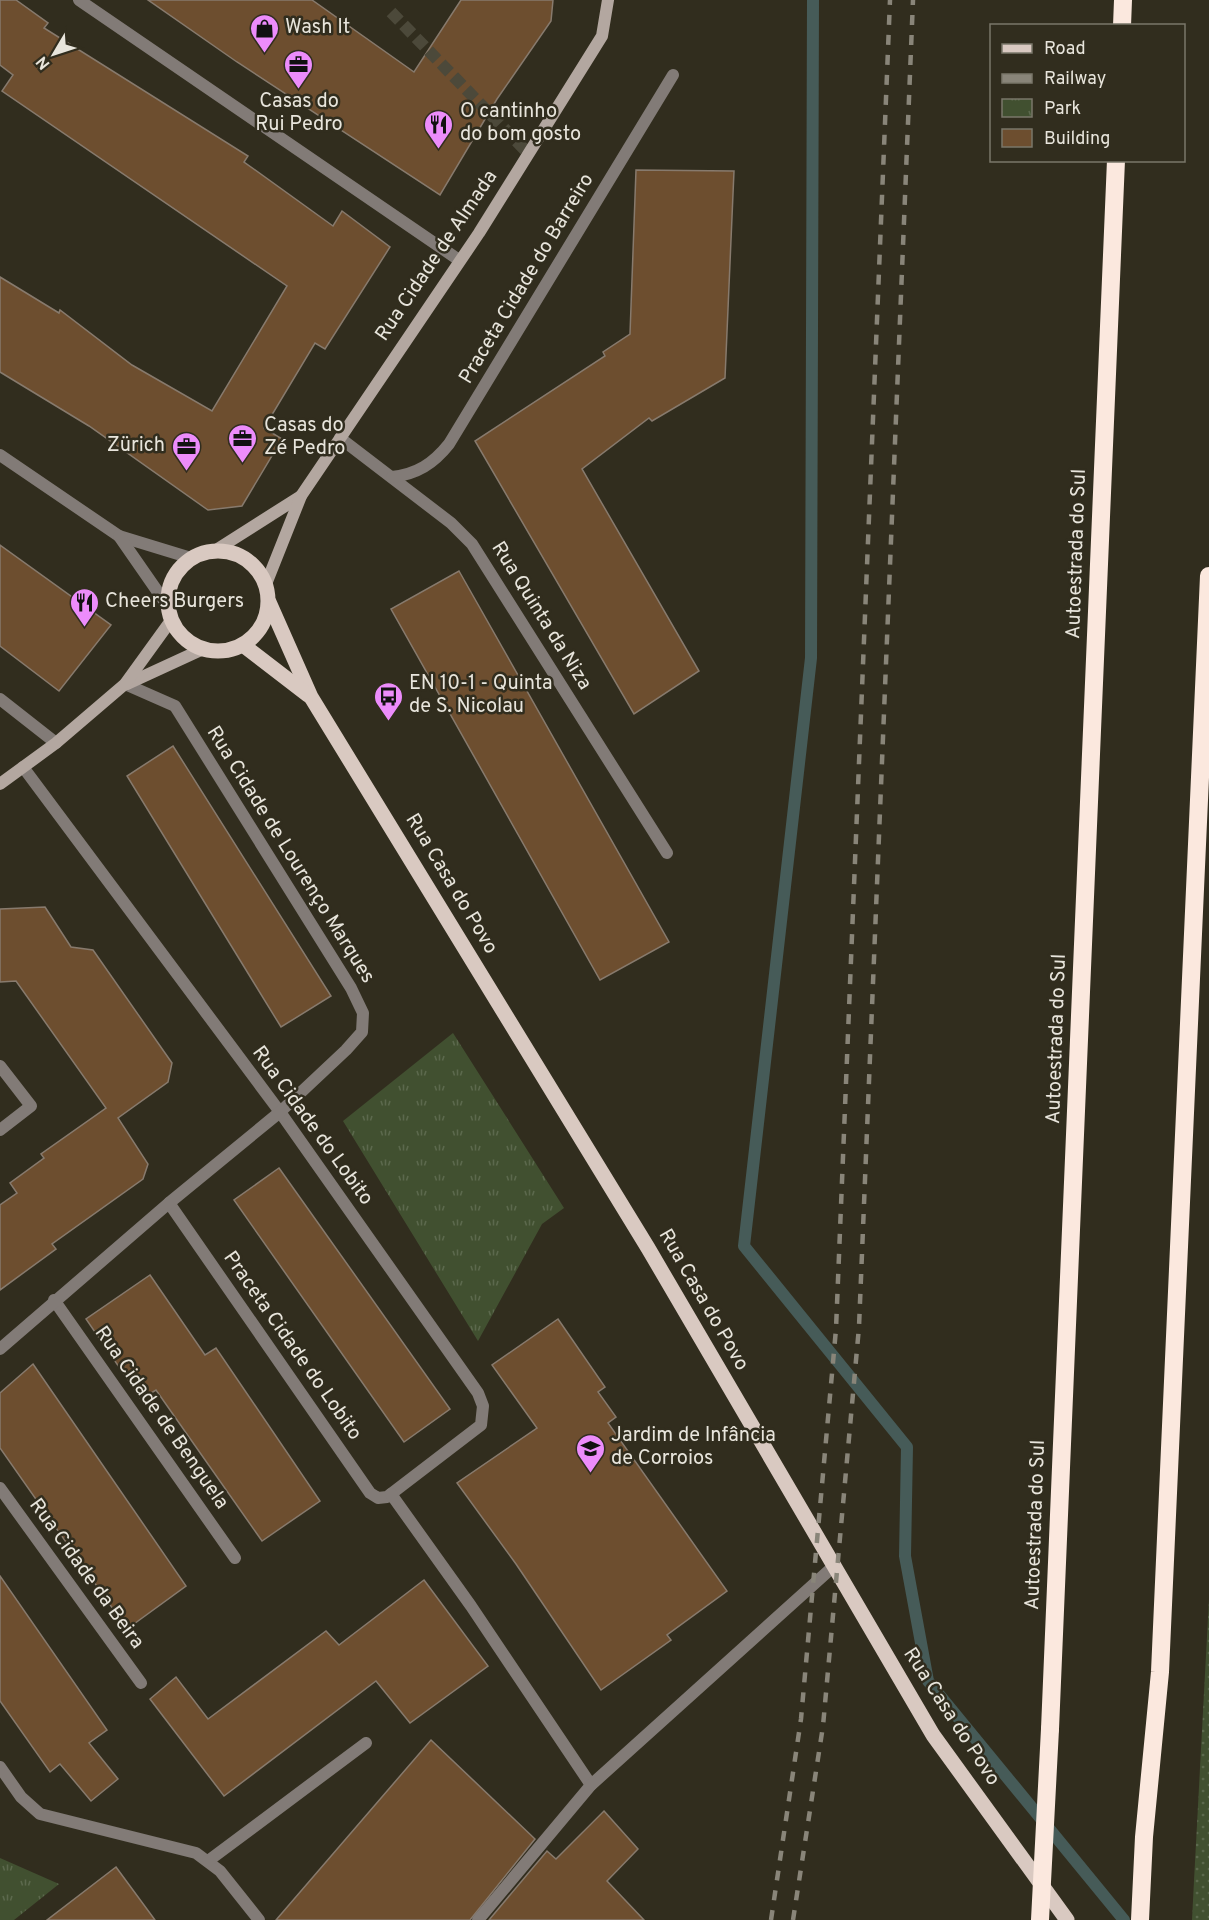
<svg xmlns="http://www.w3.org/2000/svg" width="1209" height="1920" viewBox="0 0 1209 1920" font-family="Overpass,sans-serif">
	<style>
		.grass { fill: url(#grass-dots) }
		.park { fill: url(#park-tufts) }
		.lines { fill: none; stroke-linecap: round; stroke-linejoin: round }
		.stream { stroke: #465b58; stroke-width: 12 }
		.building { fill: #6d4e2f; stroke: #877a6d; stroke-width: 1.5 }
		.minor-tunnel { stroke: #4c493a; stroke-width: 12; stroke-dasharray: 12 6; stroke-linecap: butt }
		.minor { stroke: #827b77; stroke-width: 12 }
		.secondary { stroke: #b3a7a0; stroke-width: 12 }
		.primary { stroke: #d9c9c1; stroke-width: 15 }
		.motorway { stroke: #fbe8de; stroke-width: 18 }
		.rail { stroke: #898579; stroke-width: 4.5; stroke-dasharray: 10 10; stroke-linecap: butt }
		.motorway-bridge { stroke: #fbe8de; stroke-width: 18 }
		.labels { text-anchor: middle; dominant-baseline: central; stroke-width: 5; stroke-linejoin: round; paint-order: stroke }
		.poi-label { font-size: 20px; fill: #e8e5dc; stroke: #312d1e; text-anchor: start }
		.street-label { font-size: 20px; fill: #e8e5dc; stroke: #312d1e }
	</style>
	<defs>
		<pattern id="grass-dots" width="8" height="8" patternUnits="userSpaceOnUse" patternTransform="scale(1.5)"><rect width="8" height="8" fill="#415030"/><path d="M2 2h.1M6 6h.1" fill="none" stroke="#5c694d" stroke-width="1.8" stroke-linecap="round"/></pattern>
		<pattern id="park-tufts" width="24" height="20" patternUnits="userSpaceOnUse" patternTransform="scale(1.5)"><rect width="24" height="20" fill="#415030"/><path d="M3 7l-1-3M5 7V3M7 7l1-3M15 17l-1-3M17 17v-4M19 17l1-3" fill="none" stroke="#5c694d"/></pattern>
	</defs>
	<rect width="100%" height="100%" fill="#312d1e"/>
	<polygon class="grass" points="1209,1599 1209,1920 1192,1920 1194,1881"/>
	<g class="park">
		<polygon points="453,1033 564,1208 542,1224 478,1341 343,1121"/>
		<polygon points="0,1858 59,1884 14,1920 0,1920"/>
	</g>
	<g class="lines">
		<polyline class="stream" points="813,0 811,658 744,1246 907,1447 905,1556 928,1681 1124,1920"/>
	</g>
	<g class="building">
		<polygon points="0,0 16,0 48,23 44,28 248,156 244,162 333,226 342,211 390,247 325,349 315,343 264,428 282,439 242,506 208,510 89,426 0,372 0,277 59,313 60,310 132,365 212,411 287,286 2,91 13,75 0,65"/>
		<polygon points="148,0 312,0 414,72 461,0 553,0 551,21 497,99 440,195 237,62"/>
		<polygon points="636,170 734,171 725,378 652,421 649,418 582,469 699,671 634,714 475,441 605,356 603,352 630,334"/>
		<polygon points="0,545 111,625 59,691 0,646"/>
		<polygon points="459,571 669,942 600,980 391,609"/>
		<polygon points="173,746 331,996 281,1027 127,776"/>
		<polygon points="45,907 71,947 93,950 172,1063 168,1082 118,1118 148,1164 143,1179 52,1244 56,1249 0,1290 0,1205 17,1193 10,1183 44,1158 41,1154 106,1108 16,981 0,982 0,909"/>
		<polygon points="279,1168 450,1409 404,1442 234,1200"/>
		<polygon points="150,1275 205,1355 216,1348 320,1501 262,1541 156,1390 141,1399 86,1319"/>
		<polygon points="558,1319 605,1387 598,1392 616,1417 608,1423 727,1591 667,1635 671,1640 601,1690 516,1564 457,1483 537,1428 492,1365"/>
		<polygon points="33,1364 186,1586 127,1629 0,1448 0,1393"/>
		<polygon points="0,1576 107,1730 89,1743 118,1779 91,1801 60,1764 50,1772 0,1701"/>
		<polygon points="424,1580 488,1666 410,1723 376,1681 224,1796 150,1699 176,1677 208,1719 326,1631 339,1645"/>
		<polygon points="431,1740 535,1839 470,1920 276,1920"/>
		<polygon points="604,1811 638,1849 607,1881 644,1920 489,1920 547,1851 556,1859"/>
		<polygon points="116,1867 155,1920 47,1920"/>
	</g>
	<g class="lines">
		<polyline class="minor-tunnel" points="391,12 528,153"/>
		<g class="minor">
			<polyline points="79,0 459,260"/>
			<polyline points="340,438 451,523 472,544 667,853"/>
			<polyline points="0,455 119,536 191,558"/>
			<path d="M392,477C417,474 433,464 449,444L673,75"/>
			<polyline points="119,536 169,608"/>
			<polyline points="0,699 56,743"/>
			<polyline points="23,767 280,1112 478,1393 483,1406 481,1425 387,1497 378,1498 370,1493 169,1203"/>
			<polyline points="0,1066 31,1106 0,1130"/>
			<polyline points="54,1300 235,1558"/>
			<polyline points="0,1349 169,1203 280,1112 346,1050 362,1032 363,1013 351,988 175,706 125,684"/>
			<polyline points="0,1488 141,1683"/>
			<polyline points="391,1494 471,1606 591,1785"/>
			<polyline points="0,1767 21,1797 40,1814 196,1853 220,1871 259,1920"/>
			<polyline points="208,1861 366,1743"/>
			<polyline points="478,1920 591,1785 834,1566"/>
		</g>
		<g class="secondary">
			<polyline points="216,550 301,496"/>
			<polyline points="266,584 301,496 479,233 602,36 608,0"/>
			<polyline points="127,684 203,649"/>
			<polyline points="0,784 56,743 125,684 172,619"/>
		</g>
		<g class="primary">
			<circle cx="218" cy="601" r="50"/>
			<polyline points="269,602 311,697 648,1248 933,1735 1067,1920"/>
			<polyline points="243,645 308,695"/>
		</g>
		<g class="motorway">
			<polyline points="1122,26 1123,0"/>
			<polyline points="1050,1729 1116,160"/>
			<polyline points="1140,1920 1144,1837 1160,1672 1209,576"/>
		</g>
		<g class="rail">
			<polyline points="771,1920 801,1719 836,1329 890,0"/>
			<polyline points="793,1920 823,1726 859,1327 913,0"/>
		</g>
		<polyline class="motorway-bridge" points="1040,1920 1050,1729"/>
	</g>
	<defs>
		<symbol id="shop-pin" viewBox="-11 -11 22 30"><path d="M0 17L-7.5 6A9.5 9.5 0 1 1 7.5 6Z" fill="#ec8cfb" stroke="#312d1e"/><path d="M-5-2.5h2.3a2.7 3.5 0 0 1 5.4 0H5L5.5 6h-11ZM-1.5-2.5h3a1.5 2.3 0 0 0-3 0Z" fill="#111"/></symbol>
		<symbol id="office-pin" viewBox="-11 -11 22 30"><path d="M0 17L-7.5 6A9.5 9.5 0 1 1 7.5 6Z" fill="#ec8cfb" stroke="#312d1e"/><path d="M-6-3h4V-5.5h4V-3h4V5H-6ZM-1-4.5V-3h2v-1.5ZM-6 0V1H6V0Z" fill="#111"/></symbol>
		<symbol id="restaurant-pin" viewBox="-11 -11 22 30"><path d="M0 17L-7.5 6A9.5 9.5 0 1 1 7.5 6Z" fill="#ec8cfb" stroke="#312d1e"/><path d="M-5-6h1v4h1v-4h1v4h1v-4h1v5L-1.5 .5V6h-2V.5L-5-1ZM5-6V6H3V1.5H1.5Q1.5-4 5-6Z" fill="#111"/></symbol>
		<symbol id="bus-pin" viewBox="-11 -11 22 30"><path d="M0 17L-7.5 6A9.5 9.5 0 1 1 7.5 6Z" fill="#ec8cfb" stroke="#312d1e"/><path d="M-5-6H5V4H4V6H2V4H-2V6H-4V4H-5ZM-3.5-4V0h7V-4ZM-3.5 1.2v1.5H-2V1.2ZM2 1.2v1.5H3.5V1.2Z" fill="#111"/></symbol>
		<symbol id="school-pin" viewBox="-11 -11 22 30"><path d="M0 17L-7.5 6A9.5 9.5 0 1 1 7.5 6Z" fill="#ec8cfb" stroke="#312d1e"/><path d="M0-5L7-2L0 1L-7-2ZM-4 1L0 2.5L4 1V4Q0 6-4 4Z" fill="#111"/></symbol>
	</defs>
	<g fill-rule="evenodd">
		<use href="#shop-pin" x="248" y="12" width="33" height="45"/>
		<use href="#office-pin" x="282" y="48" width="33" height="45"/>
		<use href="#restaurant-pin" x="422" y="108" width="33" height="45"/>
		<use href="#office-pin" x="226" y="422" width="33" height="45"/>
		<use href="#office-pin" x="170" y="430" width="33" height="45"/>
		<use href="#restaurant-pin" x="68" y="586" width="33" height="45"/>
		<use href="#bus-pin" x="372" y="680" width="33" height="45"/>
		<use href="#school-pin" x="574" y="1432" width="33" height="45"/>
	</g>
	<g class="labels">
		<g class="poi-label">
			<text x="285" y="28">Wash It</text>
			<text x="299" y="102" text-anchor="middle">Casas do<tspan x="299" dy="23">Rui Pedro</tspan></text>
			<text x="460" y="112">O cantinho<tspan x="460" dy="23">do bom gosto</tspan></text>
			<text x="264" y="426">Casas do<tspan x="264" dy="23">Zé Pedro</tspan></text>
			<text x="165" y="446" text-anchor="end">Zürich</text>
			<text x="105" y="602">Cheers Burgers</text>
			<text x="409" y="684">EN 10-1 - Quinta<tspan x="409" dy="23">de S. Nicolau</tspan></text>
			<text x="611" y="1436">Jardim de Infância<tspan x="611" dy="23">de Corroios</tspan></text>
		</g>
		<g class="street-label">
			<text transform="translate(437 256) rotate(-56)">Rua Cidade de Almada</text>
			<text transform="translate(527 279) rotate(-59)">Praceta Cidade do Barreiro</text>
			<text transform="translate(1077 554) rotate(-88)">Autoestrada do Sul</text>
			<text transform="translate(541 616) rotate(58)">Rua Quinta da Niza</text>
			<text transform="translate(290 855) rotate(58)">Rua Cidade de Lourenço Marques</text>
			<text transform="translate(451 884) rotate(59)">Rua Casa do Povo</text>
			<text transform="translate(1057 1039) rotate(-88)">Autoestrada do Sul</text>
			<text transform="translate(312 1126) rotate(54)">Rua Cidade do Lobito</text>
			<text transform="translate(703 1300) rotate(60)">Rua Casa do Povo</text>
			<text transform="translate(292 1346) rotate(55)">Praceta Cidade do Lobito</text>
			<text transform="translate(161 1418) rotate(55)">Rua Cidade de Benguela</text>
			<text transform="translate(1036 1525) rotate(-88)">Autoestrada do Sul</text>
			<text transform="translate(86 1574) rotate(54)">Rua Cidade da Beira</text>
			<text transform="translate(951 1717) rotate(57)">Rua Casa do Povo</text>
		</g>
	</g>
	<rect x="990" y="24" width="195" height="138" fill="#312d1e" stroke="#7a776a" stroke-width="1.5"/>
	<rect x="1002" y="44" width="30" height="9" fill="#d9c9c1" stroke="#7a776a" stroke-width="1.5"/>
	<text x="1044" y="54" font-size="18" fill="#e8e5dc">Road</text>
	<rect x="1002" y="74" width="30" height="9" fill="#898579" stroke="#7a776a" stroke-width="1.5"/>
	<text x="1044" y="84" font-size="18" fill="#e8e5dc">Railway</text>
	<rect x="1002" y="99" width="30" height="18" fill="url(#park-tufts)" stroke="#7a776a" stroke-width="1.5"/>
	<text x="1044" y="114" font-size="18" fill="#e8e5dc">Park</text>
	<rect x="1002" y="129" width="30" height="18" fill="#6d4e2f" stroke="#7a776a" stroke-width="1.5"/>
	<text x="1044" y="144" font-size="18" fill="#e8e5dc">Building</text>
	<g transform="translate(54 54) rotate(231)" stroke="#312d1e" stroke-width="4.5" paint-order="stroke">
	<path d="M0-4.5L10 22L0 15L-10 22Z" fill="#e8e5dc"/>
	<text y="-9" font-size="16" font-weight="bold" text-anchor="middle" fill="#e8e5dc">N</text>
	</g>
</svg>
